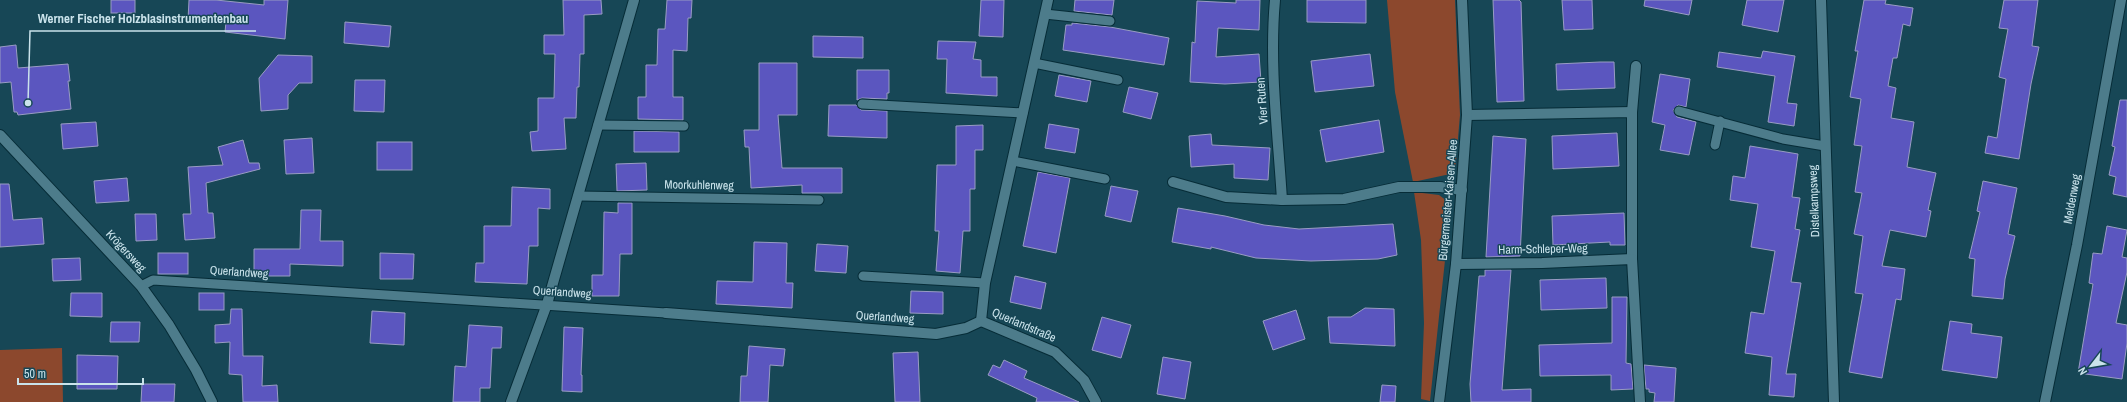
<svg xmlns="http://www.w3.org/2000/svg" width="2127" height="402" viewBox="0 0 2127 402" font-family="'Archivo Narrow',sans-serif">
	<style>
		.green { fill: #8c482d }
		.building { fill: #5b56bf; stroke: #999cc3 }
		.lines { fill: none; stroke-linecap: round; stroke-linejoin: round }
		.lane-casing { stroke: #062c37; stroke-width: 11 }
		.street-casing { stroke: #062c37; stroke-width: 12 }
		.lane { stroke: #4d7c8b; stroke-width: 9 }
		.street { stroke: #4d7c8b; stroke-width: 10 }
		.labels { text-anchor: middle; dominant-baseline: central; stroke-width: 3; stroke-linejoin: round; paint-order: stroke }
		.street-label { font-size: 12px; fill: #cae3eb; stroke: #174756 }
		.leader { fill: none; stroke: #cae3eb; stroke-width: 1.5 }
		.callout-dot { fill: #cae3eb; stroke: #174756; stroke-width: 1.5 }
		.callout-label { font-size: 13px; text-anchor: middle; font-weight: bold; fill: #cae3eb; stroke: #174756; stroke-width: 3; stroke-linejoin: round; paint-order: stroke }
	</style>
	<rect width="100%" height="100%" fill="#174756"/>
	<g class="green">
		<polygon points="1387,0 1455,0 1460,115 1455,173 1413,182 1395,92"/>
		<polygon points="1414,192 1439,195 1451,204 1430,401 1421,399 1424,323 1421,240"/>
		<polygon points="62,348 63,402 0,402 0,350"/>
	</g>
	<g class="building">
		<rect x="111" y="0" width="24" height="13"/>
		<polygon points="189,0 216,0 264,5 264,0 288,0 285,39 225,32 226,22 188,20"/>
		<polygon points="563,0 601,0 602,14 584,15 584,54 580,54 579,87 577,87 576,118 564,118 566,149 532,151 530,132 538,131 538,98 554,98 555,54 544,54 544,35 564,35"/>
		<polygon points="667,0 692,0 691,18 688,18 687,51 673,50 673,97 683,97 683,120 638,119 638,97 646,97 646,65 657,65 658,29 665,29"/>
		<polygon points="981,0 1004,0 1003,37 979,36"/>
		<polygon points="1075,0 1114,0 1112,15 1074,11"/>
		<polygon points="1236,0 1260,0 1259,30 1218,28 1216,57 1259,54 1261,82 1225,84 1190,82 1192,42 1195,43 1197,1 1236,3"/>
		<polygon points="1307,0 1366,0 1366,23 1307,22"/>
		<polygon points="1493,0 1519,0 1521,2 1524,101 1497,102"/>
		<polygon points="1562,0 1592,0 1593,29 1564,30"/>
		<polygon points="1645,0 1692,0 1689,15 1644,6"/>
		<polygon points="1747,0 1784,0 1778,32 1742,25"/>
		<polygon points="1864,0 1886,0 1885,4 1913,8 1910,26 1903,24 1897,58 1893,58 1888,86 1896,88 1891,118 1914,122 1907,167 1936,173 1928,210 1931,211 1926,237 1890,230 1882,266 1905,269 1901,300 1896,299 1882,378 1849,372 1863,294 1855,293 1863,236 1854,234 1862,193 1855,192 1862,146 1854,145 1861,99 1850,97 1858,51 1855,51"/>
		<polygon points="2004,0 2038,0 2032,46 2039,47 2031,84 2019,159 1985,153 1988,136 1997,138 2006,79 1999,77 2008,29 1999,28"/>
		<polygon points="345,22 391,26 389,47 344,43"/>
		<polygon points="1072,23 1110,27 1169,38 1164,65 1063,50 1066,25 1072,25"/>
		<polygon points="813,36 863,37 863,58 813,57"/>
		<polygon points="938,41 976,42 973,59 981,60 981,77 997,77 997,96 946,93 947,59 937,59"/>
		<polygon points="16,45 18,68 68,64 70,81 68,81 71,109 18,115 17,112 14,112 11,82 0,83 0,47"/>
		<polygon points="1763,51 1795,56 1787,103 1797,104 1794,126 1768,122 1775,76 1717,67 1719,52 1761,58"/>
		<polygon points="1370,54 1374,86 1315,92 1311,61"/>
		<polygon points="278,55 312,56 312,83 299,83 288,95 288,109 261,111 259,78"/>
		<polygon points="1600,62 1614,62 1615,88 1557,90 1556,64"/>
		<polygon points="759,63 797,63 797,115 778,115 782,168 842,168 842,193 802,193 802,185 751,188 749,147 745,147 744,130 759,130"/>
		<polygon points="857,70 889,70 889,93 887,93 887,99 862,98 857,100"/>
		<polygon points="1660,74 1690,79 1686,107 1678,105 1673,110 1677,117 1696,122 1689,155 1660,150 1665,125 1652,122"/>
		<polygon points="1059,75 1091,81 1087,102 1055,96"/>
		<polygon points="355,80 385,80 384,112 354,111"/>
		<polygon points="1129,87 1158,93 1151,119 1123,112"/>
		<polygon points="2120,100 2127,100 2127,197 2113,194 2116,177 2109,175 2115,147 2112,146"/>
		<polygon points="829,105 856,105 861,110 887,111 887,138 828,136"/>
		<polygon points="1379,120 1384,152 1326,162 1320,130"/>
		<polygon points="96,122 98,146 63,149 61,124"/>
		<polygon points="1049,124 1079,129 1075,153 1045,148"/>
		<polygon points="983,125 983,150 975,150 975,189 970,189 970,231 963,231 960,273 936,271 939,231 935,231 937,165 956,165 956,126"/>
		<polygon points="634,131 679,132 679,152 634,152"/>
		<polygon points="1617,133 1619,166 1553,169 1552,136"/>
		<polygon points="1211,134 1212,145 1270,148 1268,180 1234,178 1234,164 1191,167 1189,136"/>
		<polygon points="1493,136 1526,139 1520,256 1486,257"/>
		<polygon points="312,138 314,173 286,174 284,140"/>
		<polygon points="243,140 249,163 259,163 260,169 206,183 208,213 213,213 215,238 185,240 183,214 191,214 188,167 223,165 218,147"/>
		<rect x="377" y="142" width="35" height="28"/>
		<polygon points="1750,146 1798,154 1792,197 1800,198 1795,229 1800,230 1791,282 1801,283 1786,374 1796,374 1794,397 1769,395 1772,357 1745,353 1751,312 1764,314 1775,251 1751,247 1758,204 1730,200 1733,176 1745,178"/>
		<polygon points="646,163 647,190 617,191 616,164"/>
		<polygon points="1038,172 1070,178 1056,253 1023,246"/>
		<polygon points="127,178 129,201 96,203 94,181"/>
		<polygon points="1983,181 2017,188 2008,234 2015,236 2005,279 2003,299 1972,296 1975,259 1969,258 1980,212 1977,211"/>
		<polygon points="0,184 9,184 13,220 42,218 44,244 0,247"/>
		<polygon points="1111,186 1138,191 1131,222 1105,216"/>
		<polygon points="512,187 550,189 550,209 538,208 538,246 529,246 527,284 475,282 476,263 484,263 484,226 511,226"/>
		<polygon points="618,203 632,203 632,254 620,254 619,296 592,296 592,275 603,275 604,212 618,213"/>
		<polygon points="1178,208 1225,216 1264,225 1299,229 1393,224 1397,255 1378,259 1311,261 1256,258 1211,247 1211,249 1172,242"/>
		<polygon points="301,210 321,210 320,241 343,241 343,266 290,264 290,276 254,276 254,249 300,249"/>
		<polygon points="1624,213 1625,245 1610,245 1610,242 1553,245 1552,216"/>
		<polygon points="135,214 156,214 157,240 136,241"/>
		<polygon points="2107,226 2127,230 2122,257 2127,258 2127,272 2116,323 2127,325 2127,343 2122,379 2078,373 2093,284 2089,283 2093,253 2102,254"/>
		<polygon points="754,242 787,243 786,283 793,283 792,308 716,304 717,281 753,282"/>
		<polygon points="817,244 848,246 846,273 815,271"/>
		<rect x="158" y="253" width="30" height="21"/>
		<polygon points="380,253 414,254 413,279 380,279"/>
		<polygon points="80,258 81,280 53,281 52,259"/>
		<polygon points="1485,270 1511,270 1502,390 1531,389 1531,402 1471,402 1470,384 1479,276 1485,276"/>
		<polygon points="1015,276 1046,283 1041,309 1010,302"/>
		<polygon points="1606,278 1607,308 1541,310 1540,280"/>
		<polygon points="911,291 943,292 943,314 910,313"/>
		<polygon points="71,293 102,293 102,317 70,316"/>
		<rect x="199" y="293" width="25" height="17"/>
		<polygon points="1612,297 1627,297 1626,363 1631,364 1633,389 1611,390 1611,375 1540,376 1539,345 1612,343"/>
		<polygon points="1365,308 1394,309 1395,346 1330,343 1328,317 1351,317"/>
		<polygon points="231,309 242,309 243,356 263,356 262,386 277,385 278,402 243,402 242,375 229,374 230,342 215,343 215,325 230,324"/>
		<polygon points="1296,310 1305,339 1273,350 1263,321"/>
		<polygon points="372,311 405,313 404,345 370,343"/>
		<polygon points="1102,317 1131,325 1121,358 1092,350"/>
		<polygon points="1950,321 1972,324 1971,333 2002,337 1997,378 1942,370"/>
		<polygon points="111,322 140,322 139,342 110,342"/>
		<polygon points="469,325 502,327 501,348 492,348 490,388 480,388 480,402 453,402 455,366 466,367"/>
		<polygon points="564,327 583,328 581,375 582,375 582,392 562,391"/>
		<polygon points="749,346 785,349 783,366 770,365 768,402 740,402 741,376 747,376"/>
		<polygon points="918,352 920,402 895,402 893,353"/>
		<polygon points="77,355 118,356 117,389 77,389"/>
		<polygon points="1163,357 1191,362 1185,399 1157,394"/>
		<polygon points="1004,360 1027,371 1024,378 1079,402 1036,402 1037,398 988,375 993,365 1000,368"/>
		<polygon points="1644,365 1676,368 1674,402 1654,402 1655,393 1649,392 1649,389 1646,389"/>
		<polygon points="142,384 175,384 174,402 141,402"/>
		<polygon points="1382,385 1396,386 1395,402 1380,402"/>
	</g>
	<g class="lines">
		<defs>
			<g id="lane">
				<polyline points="1045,14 1110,21"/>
				<polyline points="1034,63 1118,80"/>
				<polyline points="862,104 1023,113"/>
				<polyline points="1679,111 1783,139 1825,146"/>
				<polyline points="598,125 684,126"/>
				<polyline points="1715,145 1720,121"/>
				<polyline points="1013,161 1105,179"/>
				<polyline points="578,196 819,200"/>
				<polyline points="863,276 985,283"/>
				<polyline points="141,286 153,280 666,313"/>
			</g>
			<g id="street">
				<path d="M1275,0C1269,66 1278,134 1282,200"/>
				<polyline points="1821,0 1834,402"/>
				<polyline points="1632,112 1636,66"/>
				<polyline points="1467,115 1632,112 1632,259"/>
				<polyline points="0,135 141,286 169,325 196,370 212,402"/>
				<polyline points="1173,182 1226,197 1282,200 1344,199 1399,187 1440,187 1462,190"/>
				<polyline points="1456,264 1542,263 1632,259 1640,402"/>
				<polyline points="666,313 936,334 966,328 981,321"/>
				<polyline points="981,321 985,283 1048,0"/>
				<polyline points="981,321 1055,352 1084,380 1096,402"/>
				<polyline points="511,402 547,304 634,0"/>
				<polyline points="1439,402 1456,264 1467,115 1462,0"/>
				<polyline points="2045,402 2077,245 2121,0"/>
			</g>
		</defs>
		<use href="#lane" class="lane-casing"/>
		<use href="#street" class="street-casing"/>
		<use href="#lane" class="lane"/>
		<use href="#street" class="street"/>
	</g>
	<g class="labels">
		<g class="street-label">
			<text transform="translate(1262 101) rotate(-94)">Vier Ruten</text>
			<text transform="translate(699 185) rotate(1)">Moorkuhlenweg</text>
			<text transform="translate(2072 199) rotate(-80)">Meldenweg</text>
			<text transform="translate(1448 200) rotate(-85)">Bürgermeister-Kaisen-Allee</text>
			<text transform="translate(1814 201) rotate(-92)">Distelkampsweg</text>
			<text transform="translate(1543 249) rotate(-1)">Harm-Schleper-Weg</text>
			<text transform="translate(126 251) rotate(47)">Krögersweg</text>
			<text transform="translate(239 272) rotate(4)">Querlandweg</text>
			<text transform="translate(562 292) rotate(4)">Querlandweg</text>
			<text transform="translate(885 317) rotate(4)">Querlandweg</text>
			<text transform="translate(1024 325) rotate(23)">Querlandstraße</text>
		</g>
	</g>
	<path class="leader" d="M28 103L30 31H256"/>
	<circle class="callout-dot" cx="28" cy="103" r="4"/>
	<g class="callout-label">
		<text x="143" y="23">Werner Fischer Holzblasinstrumentenbau</text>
	</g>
	<g transform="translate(2091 366) rotate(239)" stroke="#174756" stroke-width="3" paint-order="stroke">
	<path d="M0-3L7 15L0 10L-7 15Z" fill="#cae3eb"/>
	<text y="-6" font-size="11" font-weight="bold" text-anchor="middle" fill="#cae3eb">N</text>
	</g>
	<path d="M18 378v6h125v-6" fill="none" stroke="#cae3eb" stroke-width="2"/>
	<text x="24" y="378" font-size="12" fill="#cae3eb" stroke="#174756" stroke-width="3" paint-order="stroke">50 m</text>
</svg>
